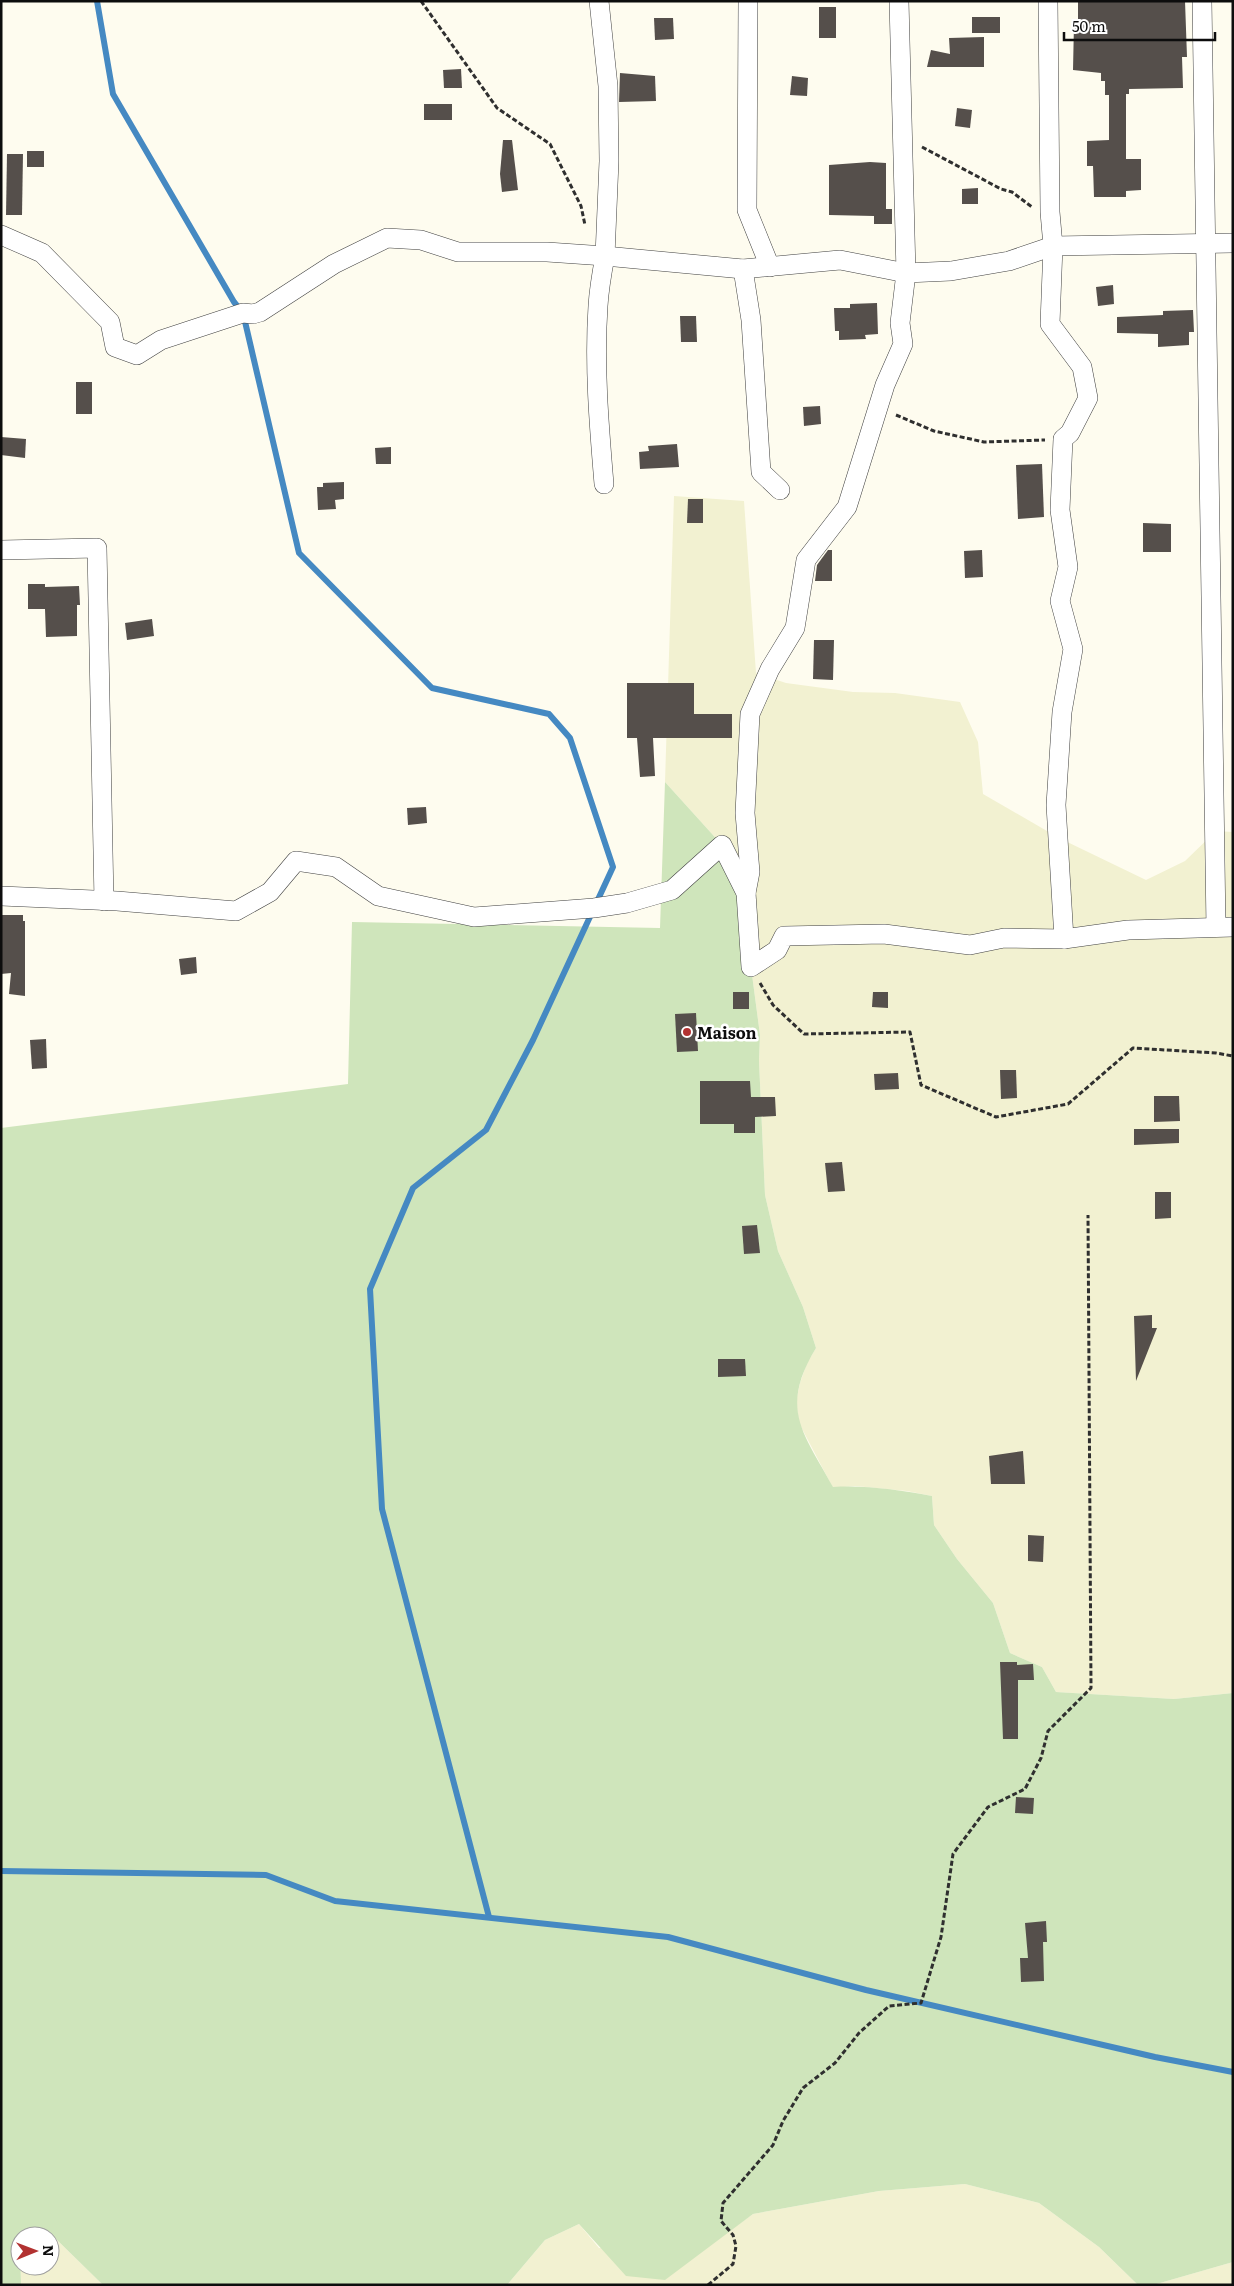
<svg xmlns="http://www.w3.org/2000/svg" width="1234" height="2286" viewBox="0 0 1234 2286" font-family="Literata,serif">
	<style>
		.farmland { fill: #f2f1d1 }
		.green { fill: #cfe5bb }
		.lines { fill: none; stroke-linecap: round; stroke-linejoin: round }
		.stream { stroke: #4589c2; stroke-width: 6 }
		.building { fill: #554f4b }
		.minor-casing { stroke: #404040; stroke-width: 20 }
		.path { stroke: #2f2f2f; stroke-width: 3; stroke-dasharray: 5 2.5; stroke-linecap: butt }
		.minor { stroke: #fff; stroke-width: 19 }
		.poi-dot { fill: #b23231; stroke: #fff; stroke-width: 2 }
		.labels { text-anchor: middle; dominant-baseline: central; stroke-width: 5; stroke-linejoin: round; paint-order: stroke }
		.poi-label { font-size: 16px; font-weight: bold; fill: #0d0d0d; stroke: #fff; text-anchor: start }
	</style>
	<rect width="100%" height="100%" fill="#fefcef"/>
	<g class="farmland">
		<polygon points="674,496 744,501 756,673 786,683 853,692 895,693 960,702 978,742 983,794 1059,838 1146,880 1185,861 1216,831 1233,832 1233,1693 1174,1699 1056,1692 1042,1667 1010,1653 993,1603 957,1559 934,1525 932,1496 907,1491 855,1486 833,1488 799,1423 796,1401 800,1383 807,1363 816,1348 803,1307 778,1251 765,1195 759,1061 760,1035 751,967 722,845 665,782"/>
		<polygon points="965,2184 1039,2203 1099,2247 1138,2285 507,2285 545,2240 579,2224 599,2248 712,2243 753,2214 879,2191"/>
		<polygon points="55,2238 103,2285 21,2285 21,2266 50,2266 50,2241"/>
		<polygon points="1233,2262 1233,2285 1153,2285"/>
	</g>
	<path class="green" d="M665,782L722,845L746,893L751,967L760,1035L759,1061L765,1195L778,1251L803,1307L816,1348C779,1409 803,1432 833,1487C866,1485 899,1490 932,1496L934,1525L957,1559L993,1603L1010,1653L1042,1667L1056,1692L1174,1699L1233,1693V2262L1153,2285H1138L1099,2247L1039,2203L965,2184L879,2191L753,2214L665,2280L626,2276L579,2224L545,2240L507,2285H103L55,2238L50,2241V2236H20L21,2285H1V1128L348,1084L352,922L660,928Z"/>
	<g class="lines">
		<g class="stream">
			<polyline points="97,1 113,94 234,302 243,313 299,553 432,688 549,714 570,738 613,867 533,1040 486,1130 413,1188 370,1289 382,1509 489,1917"/>
			<polyline points="1,1871 266,1875 335,1901 668,1937 866,1990 1155,2057 1233,2072"/>
		</g>
	</g>
	<g class="building">
		<polygon points="1078,1 1185,1 1187,57 1182,57 1183,88 1129,89 1129,94 1126,94 1126,159 1141,159 1141,190 1126,191 1126,197 1094,197 1093,166 1087,166 1087,141 1109,140 1109,95 1105,95 1105,81 1101,81 1101,73 1073,70 1074,23 1078,23"/>
		<rect x="819" y="7" width="17" height="31"/>
		<rect x="972" y="17" width="28" height="16"/>
		<polygon points="654,18 673,18 674,39 655,40"/>
		<polygon points="984,37 984,67 927,67 931,50 950,54 949,38"/>
		<polygon points="461,69 462,88 444,88 443,70"/>
		<polygon points="620,73 655,76 656,101 619,102"/>
		<polygon points="792,76 808,78 807,96 790,95"/>
		<rect x="424" y="104" width="28" height="16"/>
		<polygon points="957,108 972,110 970,128 955,126"/>
		<polygon points="503,140 512,140 518,190 502,192 500,174"/>
		<rect x="27" y="151" width="17" height="16"/>
		<polygon points="7,154 23,154 22,215 6,215"/>
		<polygon points="870,162 886,163 886,209 892,209 892,224 874,224 874,216 829,215 829,165"/>
		<polygon points="978,188 978,204 962,204 962,189"/>
		<polygon points="1113,285 1114,304 1098,306 1096,287"/>
		<polygon points="877,303 878,334 865,335 866,339 839,340 839,331 835,331 834,308 850,308 850,304"/>
		<polygon points="1193,310 1194,332 1189,332 1189,345 1158,347 1158,334 1117,333 1117,317 1163,315 1163,311"/>
		<polygon points="680,316 696,316 697,342 681,342"/>
		<rect x="76" y="382" width="16" height="32"/>
		<polygon points="820,406 821,424 804,426 803,407"/>
		<polygon points="1,437 26,439 25,458 1,455"/>
		<polygon points="677,444 679,467 640,469 639,452 649,451 648,446"/>
		<polygon points="391,447 391,464 376,464 375,448"/>
		<polygon points="1042,464 1044,517 1018,519 1016,465"/>
		<polygon points="344,482 344,499 335,500 336,509 318,510 317,487 323,487 323,483"/>
		<polygon points="688,499 703,499 703,523 687,523"/>
		<polygon points="1143,523 1171,524 1171,552 1143,552"/>
		<polygon points="828,550 832,550 832,581 815,581 817,565"/>
		<polygon points="982,550 983,577 965,578 964,551"/>
		<polygon points="28,584 45,584 45,587 79,586 80,605 77,605 77,636 46,637 45,609 28,609"/>
		<polygon points="152,619 154,636 127,640 125,623"/>
		<polygon points="814,640 834,640 833,680 813,679"/>
		<polygon points="627,683 694,683 694,714 732,714 732,738 653,738 655,776 640,777 637,738 627,738"/>
		<polygon points="426,807 427,823 408,825 407,808"/>
		<polygon points="1,915 23,915 23,921 25,921 25,996 9,994 11,973 1,974"/>
		<polygon points="196,957 197,973 181,975 179,959"/>
		<rect x="733" y="992" width="16" height="17"/>
		<polygon points="873,992 888,992 888,1008 872,1007"/>
		<polygon points="696,1013 698,1051 677,1052 675,1014"/>
		<polygon points="46,1039 47,1068 32,1069 30,1040"/>
		<polygon points="1000,1070 1016,1070 1017,1098 1001,1099"/>
		<polygon points="898,1073 899,1089 875,1090 874,1074"/>
		<polygon points="700,1081 750,1081 751,1097 775,1097 776,1116 755,1117 755,1133 734,1133 734,1124 700,1124"/>
		<polygon points="1154,1096 1179,1096 1180,1121 1154,1122"/>
		<polygon points="1134,1129 1179,1129 1179,1143 1134,1145"/>
		<polygon points="842,1162 845,1191 828,1192 825,1163"/>
		<polygon points="1155,1192 1171,1192 1171,1218 1155,1219"/>
		<polygon points="757,1225 760,1253 744,1254 742,1226"/>
		<polygon points="1152,1315 1152,1328 1157,1328 1136,1381 1134,1316"/>
		<polygon points="718,1359 745,1359 746,1376 718,1377"/>
		<polygon points="1023,1451 1025,1484 991,1484 989,1456"/>
		<polygon points="1028,1535 1044,1536 1043,1562 1028,1561"/>
		<polygon points="1000,1662 1017,1662 1017,1665 1033,1664 1034,1680 1018,1680 1018,1739 1003,1739"/>
		<polygon points="1016,1797 1034,1798 1033,1814 1015,1813"/>
		<polygon points="1046,1921 1047,1942 1043,1942 1044,1981 1021,1982 1020,1958 1028,1958 1025,1923"/>
	</g>
	<g class="lines">
		<defs>
			<g id="minor">
				<polyline points="599,1 608,86 609,161 605,256"/>
				<polyline points="748,1 747,210 770,267"/>
				<polyline points="1048,1 1050,212 1053,246 1050,324 1082,367 1088,398 1070,433 1063,439 1060,510 1068,567 1060,601 1073,649 1062,712 1056,805 1064,939"/>
				<polyline points="1202,1 1216,927"/>
				<polyline points="1,235 42,253 110,322 115,347 137,355 161,340 243,313 253,314 260,312 334,264 387,238 421,240 458,252 547,252 605,256 743,269 840,260 906,273 951,271 1009,261 1053,246 1233,243"/>
				<polyline points="743,269 751,320 761,472 780,490"/>
				<path d="M604,484C599,425 594,365 598,306C599,289 602,272 605,256"/>
				<polyline points="1,550 97,548 104,901"/>
				<polyline points="746,893 750,872 745,813 750,714 770,669 795,628 806,560 847,507 885,385 903,344 900,323 906,273 899,1"/>
				<polyline points="1,896 117,901 236,911 270,892 296,861 336,867 378,896 474,917 594,908 627,903 672,890 722,845 746,893 751,967 777,950 784,936 884,934 970,945 1004,938 1064,939 1128,930 1233,927"/>
			</g>
		</defs>
		<use href="#minor" class="minor-casing"/>
		<g class="path">
			<polyline points="421,1 497,108 550,144 581,206 585,225"/>
			<polyline points="922,147 1001,189 1012,192 1032,207"/>
			<polyline points="896,415 934,431 984,442 1045,440"/>
			<polyline points="760,983 773,1005 804,1034 910,1032 921,1085 996,1117 1068,1104 1133,1048 1216,1053 1233,1056"/>
			<polyline points="708,2285 733,2264 736,2246 733,2235 721,2221 723,2203 773,2145 783,2121 803,2088 835,2063 859,2033 889,2006 921,2003 941,1937 953,1854 988,1807 1025,1789 1041,1758 1048,1731 1091,1688 1088,1215"/>
		</g>
		<use href="#minor" class="minor"/>
	</g>
	<circle class="poi-dot" cx="687" cy="1032" r="5"/>
	<g class="labels">
		<g class="poi-label">
			<text x="697" y="1032">Maison</text>
		</g>
	</g>
	<rect width="1234" height="2286" fill="none" stroke="#0d0d0d" stroke-width="5"/>
	<g transform="translate(35 2251) rotate(89)"><circle r="24" fill="#ffffff" stroke="#9e9e9e"/>
	<path d="M0-4L9 19L0 12L-9 19Z" fill="#b23231"/>
	<text y="-8" font-size="14" font-weight="bold" text-anchor="middle" fill="#0d0d0d">N</text>
	</g>
	<path d="M1064 32v8h151v-8" fill="none" stroke="#0d0d0d" stroke-width="2.5"/>
	<text x="1072" y="32" font-size="15" fill="#0d0d0d" stroke="#ffffff" stroke-width="4" paint-order="stroke">50 m</text>
</svg>
